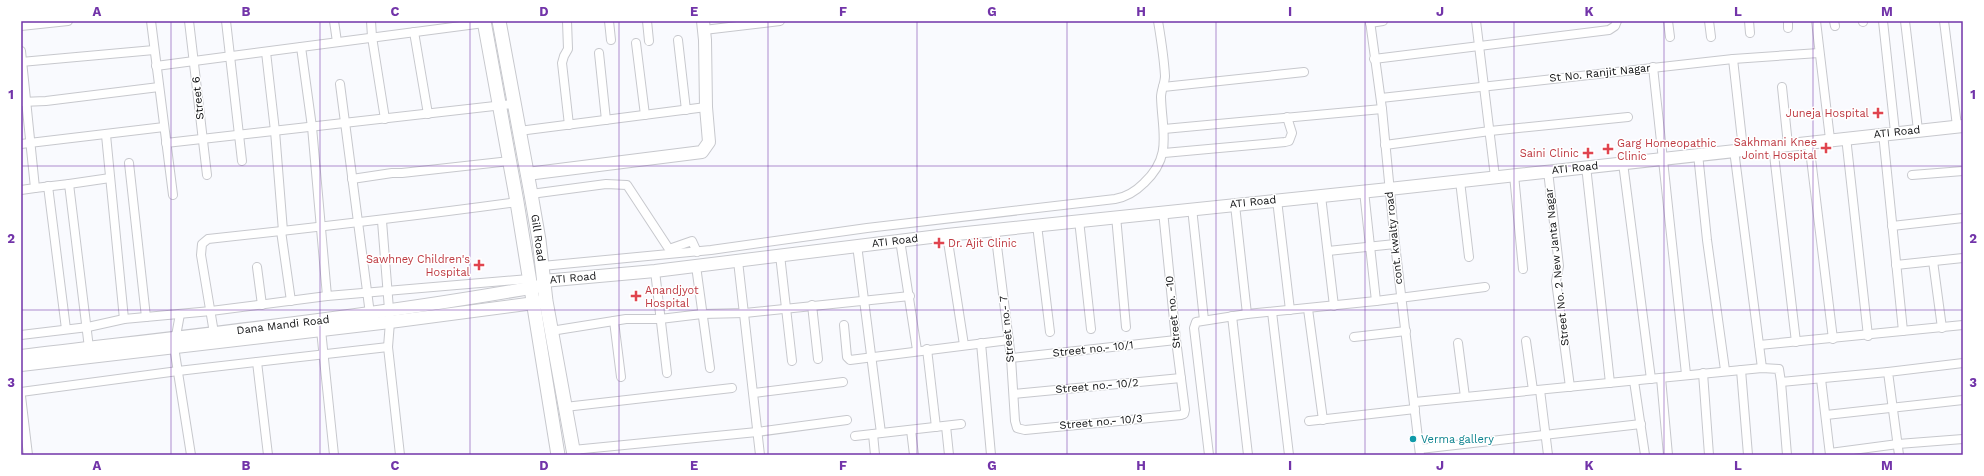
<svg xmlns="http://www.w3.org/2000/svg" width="1984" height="476" viewBox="0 0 1984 476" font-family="'Work Sans',sans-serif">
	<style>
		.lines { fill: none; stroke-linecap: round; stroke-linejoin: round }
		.street-casing { stroke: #c7c8cd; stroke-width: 10 }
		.secondary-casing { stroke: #c7c8cd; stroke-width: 14 }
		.primary-casing { stroke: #c7c8cd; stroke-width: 15 }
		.street { stroke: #fff; stroke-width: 8 }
		.secondary { stroke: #fff; stroke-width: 12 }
		.primary { stroke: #fff; stroke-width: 13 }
		.grid { fill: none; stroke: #7234a9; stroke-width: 1; stroke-opacity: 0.55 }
		.health-dot { fill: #e0444e; stroke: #fff; stroke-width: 1.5 }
		.culture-dot { fill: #0f9aa8; stroke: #fff; stroke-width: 1.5 }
		.labels { text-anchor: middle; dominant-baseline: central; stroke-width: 3; stroke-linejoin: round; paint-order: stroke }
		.street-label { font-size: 11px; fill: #0f1012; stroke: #fff }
		.health-label { font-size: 11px; fill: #be3a42; stroke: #fff; text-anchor: end }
		.culture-label { font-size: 11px; fill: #0d838f; stroke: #fff; text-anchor: start }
		.neatline { fill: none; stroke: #7234a9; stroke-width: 1.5 }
		.grid-label { font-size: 13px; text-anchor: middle; font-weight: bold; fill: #7234a9 }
	</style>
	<rect width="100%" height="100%" fill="#f9fafe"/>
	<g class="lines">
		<defs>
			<g id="street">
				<polyline points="151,21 173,195"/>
				<polyline points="189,21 207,175"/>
				<polyline points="226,21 242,161"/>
				<polyline points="334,21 337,42"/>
				<polyline points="371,21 372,37 385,119"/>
				<polyline points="567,21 568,49 564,56 562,63 569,125"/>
				<polyline points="609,21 611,40"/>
				<polyline points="647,21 649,41"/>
				<polyline points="1370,21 1382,109 1395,244 1420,455"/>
				<polyline points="1476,21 1495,177"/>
				<polyline points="1668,21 1670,37"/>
				<polyline points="1709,21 1711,37"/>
				<polyline points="1749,21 1750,33"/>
				<polyline points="1788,21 1788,28"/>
				<polyline points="1816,21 1830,139"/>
				<polyline points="1834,21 1835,26"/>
				<polyline points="1863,21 1863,22"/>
				<polyline points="1883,21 1895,132"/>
				<polyline points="1905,21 1918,130"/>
				<polyline points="1944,21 1957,126"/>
				<polyline points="1370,23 1383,21"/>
				<polyline points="21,26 68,21"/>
				<polyline points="704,30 780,21"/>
				<polyline points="414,32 428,114"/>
				<polyline points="678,40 686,110"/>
				<polyline points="636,43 645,115"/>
				<polyline points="301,47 312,127 327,296 529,279"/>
				<polyline points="21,51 35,188 21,190"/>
				<polyline points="266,52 275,131 283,231 281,231 291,301"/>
				<polyline points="599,53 606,120"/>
				<polyline points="1374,59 1609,30 1615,26 1617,21"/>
				<polyline points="1733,59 1743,149"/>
				<polyline points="21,62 154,50"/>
				<polyline points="156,66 484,23"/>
				<polyline points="1653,67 1686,374"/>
				<polyline points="340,84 370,314"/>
				<polyline points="1163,87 1304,72"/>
				<polyline points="1782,87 1788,145"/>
				<polyline points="1381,98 1733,59 1819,53"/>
				<polyline points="21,102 46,101 159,87"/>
				<polyline points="1164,129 1382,109"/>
				<polyline points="519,131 706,107"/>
				<polyline points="1883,133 1903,331"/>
				<polyline points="106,135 124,319"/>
				<polyline points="1846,137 1868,336"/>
				<polyline points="1809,142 1833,339"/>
				<polyline points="166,143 513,104"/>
				<polyline points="21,144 164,127"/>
				<polyline points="1385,145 1490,131 1628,117"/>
				<polyline points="1773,146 1796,342"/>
				<polyline points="1734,150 1762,368"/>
				<polyline points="1164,153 1285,142 1289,141 1292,133 1287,117"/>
				<polyline points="1698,154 1707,240 1725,370"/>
				<polyline points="129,163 146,317"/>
				<polyline points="1623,163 1651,379"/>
				<polyline points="1586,166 1610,383"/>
				<polyline points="1548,171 1559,266 1556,281 1570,387"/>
				<polyline points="1514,175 1523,269"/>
				<polyline points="1912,175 1963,171"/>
				<polyline points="352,179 392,173 402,173 510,161"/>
				<polyline points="1460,181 1469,257"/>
				<polyline points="69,184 110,178"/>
				<polyline points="48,186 66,329"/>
				<polyline points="35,188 69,184 89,348"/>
				<polyline points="1364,191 1376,301"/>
				<polyline points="531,194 606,184 627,185 669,249 692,241 697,252"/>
				<polyline points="1321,196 1334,306"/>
				<polyline points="1277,200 1290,310"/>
				<polyline points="1235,205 1247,314"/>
				<polyline points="1192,208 1204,320"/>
				<polyline points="1116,216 1126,327"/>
				<polyline points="1079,220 1091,329"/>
				<polyline points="382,221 390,322 388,347 400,455"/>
				<polyline points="1037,225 1050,332"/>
				<polyline points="1892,226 1963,218"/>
				<polyline points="995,230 1011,358 1015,421 1017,428 1025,430 1181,415 1184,414 1185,410 1176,340 1163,211"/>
				<polyline points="947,235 964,345"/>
				<polyline points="900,240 917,350"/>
				<polyline points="857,245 881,433"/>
				<polyline points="1328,251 1395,244"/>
				<polyline points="780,255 792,361"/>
				<polyline points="738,261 760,455"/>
				<polyline points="1933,261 1942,328"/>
				<polyline points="1896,265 1963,258"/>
				<path d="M542,266L711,250L867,228L1115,199C1127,197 1135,192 1144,183C1173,156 1162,132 1161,97C1161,90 1165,83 1165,76C1164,58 1161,39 1158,21"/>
				<polyline points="696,266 710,368"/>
				<polyline points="257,267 262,305"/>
				<polyline points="655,271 667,373"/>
				<polyline points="812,305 818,359"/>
				<polyline points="1308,309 1323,420"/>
				<polyline points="1272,312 1289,455"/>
				<polyline points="180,314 174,347 191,455"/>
				<polyline points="1232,316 1248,455"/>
				<polyline points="614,321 621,377"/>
				<polyline points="844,325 847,357 850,360 1009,340"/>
				<polyline points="321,330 334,455"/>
				<polyline points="551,331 626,319 660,319 702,314 745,313 910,296"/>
				<path d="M214,333L201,255L202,244L208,239C311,228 414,216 517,202"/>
				<polyline points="21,335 88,327 124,319 211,311 327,296"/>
				<polyline points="1354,337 1406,331"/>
				<polyline points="1526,341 1533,390"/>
				<polyline points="981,343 991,455"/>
				<polyline points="1458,343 1465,397"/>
				<polyline points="1759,345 1963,325"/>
				<polyline points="927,349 936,427"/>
				<polyline points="1011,358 1176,340"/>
				<polyline points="257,362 268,455"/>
				<polyline points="1741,370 1748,455"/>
				<polyline points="1703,373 1709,455"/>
				<polyline points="1661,378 1668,455"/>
				<polyline points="1821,379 1830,455"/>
				<polyline points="1634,381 1645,455"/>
				<polyline points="1781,382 1787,455"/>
				<polyline points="1540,390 1548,455"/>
				<polyline points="21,392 178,371 388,347"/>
				<polyline points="754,393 843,382"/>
				<polyline points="1014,394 1181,378"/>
				<polyline points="21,396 28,455"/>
				<polyline points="1415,402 1762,368 1779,369 1781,382 1888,372"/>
				<polyline points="565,407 732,388"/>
				<polyline points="1826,415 1963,400"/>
				<polyline points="1309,421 1415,409"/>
				<polyline points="946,426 949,455"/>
				<polyline points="911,430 914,455"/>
				<polyline points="873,434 875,455"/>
				<polyline points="855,436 961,424"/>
				<polyline points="1420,449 1641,424"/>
				<polyline points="573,450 757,432 847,420"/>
				<polyline points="1830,453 1898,444 1963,439"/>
				<polyline points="1209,455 1194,328 1196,322 1247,314 1376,301 1485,287"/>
				<polyline points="1899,455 1888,372 1963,363"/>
			</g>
			<g id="secondary">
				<polyline points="527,174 702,152 709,142 706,107 705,40 703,21"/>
				<polyline points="543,281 655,271 947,235 1389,189 1963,126"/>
				<path d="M21,356C195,335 369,317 541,286"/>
				<polyline points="21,365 390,322 542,302"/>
			</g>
			<g id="primary">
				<polyline points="484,21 517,202 558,455"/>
				<polyline points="499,21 531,194 539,240 546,301 574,455"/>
			</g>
		</defs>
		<use href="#street" class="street-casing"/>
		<use href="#secondary" class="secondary-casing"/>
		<use href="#primary" class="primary-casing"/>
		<use href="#street" class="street"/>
		<use href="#secondary" class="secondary"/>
		<use href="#primary" class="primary"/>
	</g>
	<path class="grid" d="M171,21V455M320,21V455M470,21V455M619,21V455M768,21V455M917,21V455M1067,21V455M1216,21V455M1365,21V455M1514,21V455M1664,21V455M1813,21V455M21,166H1963M21,310H1963"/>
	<g class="health-dot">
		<path d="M1876 107h4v4h4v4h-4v4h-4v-4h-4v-4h4z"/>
		<path d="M1824 142h4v4h4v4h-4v4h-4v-4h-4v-4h4z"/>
		<path d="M1606 143h4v4h4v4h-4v4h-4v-4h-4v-4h4z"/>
		<path d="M1586 147h4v4h4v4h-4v4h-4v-4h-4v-4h4z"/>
		<path d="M937 237h4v4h4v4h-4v4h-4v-4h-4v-4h4z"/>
		<path d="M477 259h4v4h4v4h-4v4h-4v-4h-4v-4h4z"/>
		<path d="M634 290h4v4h4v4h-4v4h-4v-4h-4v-4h4z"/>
	</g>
	<circle class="culture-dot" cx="1413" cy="439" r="4"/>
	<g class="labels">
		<g class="street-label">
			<text transform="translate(1600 73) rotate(-6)">St No. Ranjit Nagar</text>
			<text transform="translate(198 98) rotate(-96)">Street 6</text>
			<text transform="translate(1897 132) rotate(-6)">ATI Road</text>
			<text transform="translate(1575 168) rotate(-6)">ATI Road</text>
			<text transform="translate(1253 202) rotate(-6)">ATI Road</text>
			<text transform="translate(538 238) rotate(82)">Gill Road</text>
			<text transform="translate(1394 238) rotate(-96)">cont. kwalty road</text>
			<text transform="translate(895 241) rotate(-7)">ATI Road</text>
			<text transform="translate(1557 267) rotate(-96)">Street No. 2 New Janta Nagar</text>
			<text transform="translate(573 278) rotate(-5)">ATI Road</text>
			<text transform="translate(1173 312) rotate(-96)">Street no. -10</text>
			<text transform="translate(283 325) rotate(-7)">Dana Mandi Road</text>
			<text transform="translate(1007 329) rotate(-96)">Street no.- 7</text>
			<text transform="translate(1093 349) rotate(-6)">Street no.- 10/1</text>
			<text transform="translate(1097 386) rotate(-5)">Street no.- 10/2</text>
			<text transform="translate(1101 422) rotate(-5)">Street no.- 10/3</text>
		</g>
		<g class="health-label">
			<text x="1869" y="113">Juneja Hospital</text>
			<text x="1817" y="142">Sakhmani Knee<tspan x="1817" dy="13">Joint Hospital</tspan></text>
			<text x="1617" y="143" text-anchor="start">Garg Homeopathic<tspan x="1617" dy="13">Clinic</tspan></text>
			<text x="1579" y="153">Saini Clinic</text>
			<text x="948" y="243" text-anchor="start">Dr. Ajit Clinic</text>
			<text x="470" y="259">Sawhney Children's<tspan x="470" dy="13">Hospital</tspan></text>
			<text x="645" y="290" text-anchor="start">Anandjyot<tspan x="645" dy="13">Hospital</tspan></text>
		</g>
		<g class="culture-label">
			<text x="1421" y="439">Verma gallery</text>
		</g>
	</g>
	<rect width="1984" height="476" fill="none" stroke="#ffffff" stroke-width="44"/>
	<rect x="22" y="22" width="1940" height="432" class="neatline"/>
	<g class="grid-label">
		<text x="97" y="16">A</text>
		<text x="246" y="16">B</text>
		<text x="395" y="16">C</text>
		<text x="544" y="16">D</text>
		<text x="694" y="16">E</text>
		<text x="843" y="16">F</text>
		<text x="992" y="16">G</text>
		<text x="1141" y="16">H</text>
		<text x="1290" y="16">I</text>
		<text x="1440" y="16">J</text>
		<text x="1589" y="16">K</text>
		<text x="1738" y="16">L</text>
		<text x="1887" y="16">M</text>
		<text x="11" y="99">1</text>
		<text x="1973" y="99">1</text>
		<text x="11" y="243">2</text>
		<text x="1973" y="243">2</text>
		<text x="11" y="387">3</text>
		<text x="1973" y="387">3</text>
		<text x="97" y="470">A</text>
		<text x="246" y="470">B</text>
		<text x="395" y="470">C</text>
		<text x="544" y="470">D</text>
		<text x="694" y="470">E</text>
		<text x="843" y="470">F</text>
		<text x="992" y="470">G</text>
		<text x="1141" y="470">H</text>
		<text x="1290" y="470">I</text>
		<text x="1440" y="470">J</text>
		<text x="1589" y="470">K</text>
		<text x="1738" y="470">L</text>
		<text x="1887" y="470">M</text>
	</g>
</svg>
